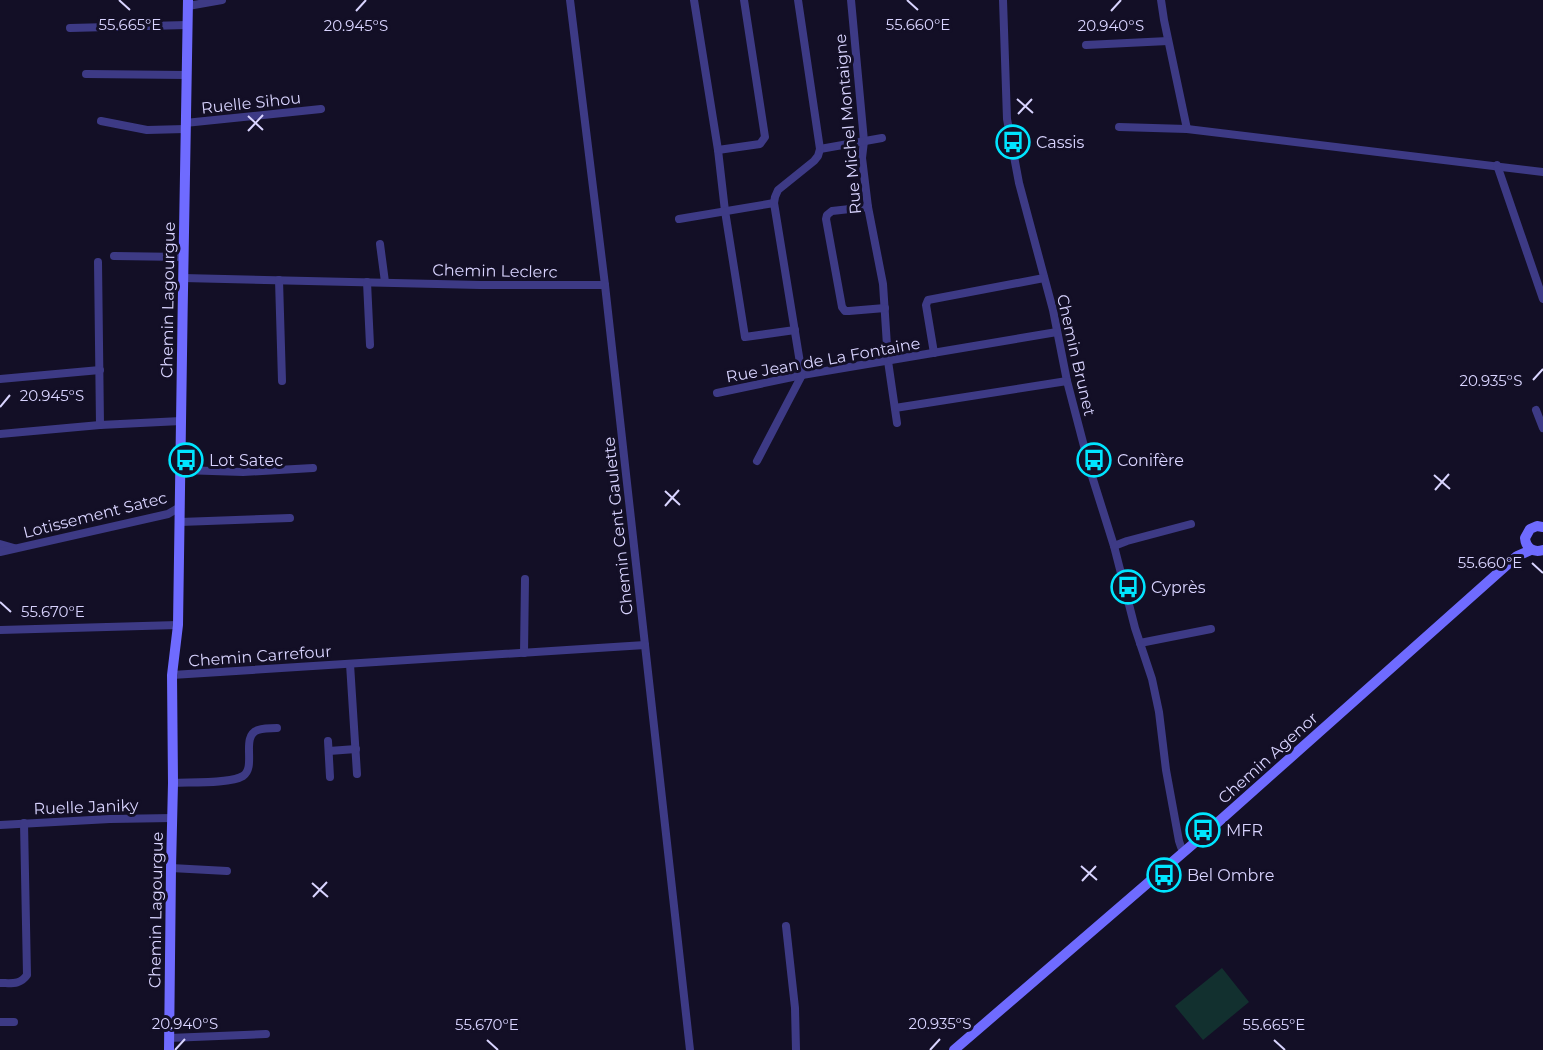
<svg xmlns="http://www.w3.org/2000/svg" width="1543" height="1050" viewBox="0 0 1543 1050" font-family="Montserrat,sans-serif">
	<style>
		.green { fill: #12302f }
		.lines { fill: none; stroke-linecap: round; stroke-linejoin: round }
		.street { stroke: #3d3a85; stroke-width: 8 }
		.secondary { stroke: #6f6bff; stroke-width: 10 }
		.ticks { fill: none; stroke: #d9d4ff; stroke-width: 2 }
		.labels { text-anchor: middle; dominant-baseline: central; stroke-width: 6; stroke-linejoin: round; paint-order: stroke }
		.street-label { font-size: 16px; fill: #d9d4ff; stroke: #130f26 }
		.poi-label { font-size: 16px; fill: #d9d4ff; stroke: #130f26; text-anchor: start }
		.ticks-label { font-size: 15px; text-anchor: middle; fill: #d9d4ff; stroke: #130f26; stroke-width: 6; stroke-linejoin: round; paint-order: stroke }
	</style>
	<rect width="100%" height="100%" fill="#130f26"/>
	<polygon class="green" points="1222,968 1249,1002 1203,1040 1175,1006"/>
	<g class="lines">
		<g class="street">
			<polyline points="570,0 605,285 690,1050"/>
			<polyline points="694,0 718,150 725,211 745,337 795,330"/>
			<polyline points="851,0 864,141 862,158 868,207 883,284 888,361 897,423"/>
			<polyline points="1003,0 1007,119 1019,183 1053,310 1067,381 1091,473 1114,546 1135,628 1152,679 1159,712 1166,770 1179,841 1181,847 1184,851"/>
			<polyline points="1161,0 1164,20 1187,129"/>
			<polyline points="188,6 222,0"/>
			<polyline points="70,28 187,25"/>
			<polyline points="1086,45 1168,41"/>
			<polyline points="86,74 186,75"/>
			<polyline points="101,121 147,130 185,129"/>
			<polyline points="185,123 321,109"/>
			<polyline points="1119,127 1187,129 1543,172"/>
			<polyline points="820,149 882,138"/>
			<polyline points="718,150 760,144 765,137 744,0"/>
			<polyline points="1497,165 1543,299"/>
			<polyline points="868,207 832,211 827,215 826,219 842,307 845,311 849,311 885,308"/>
			<polyline points="679,219 774,203"/>
			<polyline points="380,244 385,282"/>
			<polyline points="114,256 184,257"/>
			<polyline points="98,262 100,425"/>
			<polyline points="183,278 480,285 605,285"/>
			<polyline points="279,280 282,381"/>
			<polyline points="367,282 370,345"/>
			<polyline points="934,353 926,305 928,300 1044,278"/>
			<polyline points="0,379 100,370"/>
			<polyline points="717,393 802,375 1057,332"/>
			<polyline points="895,408 1067,381"/>
			<polyline points="1536,410 1543,428"/>
			<polyline points="0,434 100,425 181,421"/>
			<polyline points="757,461 802,375 774,203 775,197 778,190 814,161 818,156 820,149 798,0"/>
			<polyline points="181,470 243,472 313,468"/>
			<polyline points="180,522 290,518"/>
			<polyline points="0,544 14,548"/>
			<polyline points="1114,546 1127,541 1191,524"/>
			<polyline points="0,552 168,514 180,507"/>
			<polyline points="0,630 178,625"/>
			<polyline points="1140,643 1211,629"/>
			<polyline points="524,653 525,579"/>
			<polyline points="350,664 357,774"/>
			<polyline points="172,675 645,645"/>
			<polyline points="328,741 330,777"/>
			<polyline points="329,751 356,749"/>
			<path d="M173,783C189,782 230,784 243,776C257,767 240,736 258,730C264,728 271,728 277,728"/>
			<polyline points="0,825 110,819 173,818"/>
			<polyline points="171,868 227,871"/>
			<polyline points="786,926 795,1008 796,1050"/>
			<path d="M0,983C12,983 20,985 27,975L24,823"/>
			<polyline points="0,1022 14,1022"/>
			<polyline points="169,1038 266,1034"/>
		</g>
		<g class="secondary">
			<path d="M1543,527L1537,526L1530,529L1525,538C1526,548 1533,553 1543,550"/>
			<path d="M169,1050L171,868L173,783L172,675L178,625C181,417 184,208 188,0"/>
			<polyline points="954,1050 1207,832 1517,556 1531,550"/>
		</g>
	</g>
	<path class="ticks" d="M119,0L130,10M907,0L918,10M356,11L366,0M1111,11L1121,0M1017,99L1033,113M1018,114L1032,99M248,116L263,130M248,131L263,115M1533,380L1543,369M0,407L10,395M1434,475L1450,489M1435,490L1449,474M665,491L680,505M665,506L679,490M1532,563L1543,573M0,602L11,612M1081,866L1097,880M1082,881L1096,866M312,883L328,897M313,897L327,882M487,1040L498,1050M1274,1040L1285,1050M175,1050L185,1039M930,1050L940,1039"/>
	<defs>
		<symbol id="bus-ring" viewBox="-11 -11 22 22"><circle r="9.5" fill="#130f26" stroke="#00e5ff" stroke-width="1.5"/><path d="M-5-6H5V4H4V6H2V4H-2V6H-4V4H-5ZM-3.5-4V0h7V-4ZM-3.5 1.2v1.5H-2V1.2ZM2 1.2v1.5H3.5V1.2Z" fill="#00e5ff"/></symbol>
	</defs>
	<g fill-rule="evenodd">
		<use href="#bus-ring" x="994" y="123" width="38" height="38"/>
		<use href="#bus-ring" x="167" y="441" width="38" height="38"/>
		<use href="#bus-ring" x="1075" y="441" width="38" height="38"/>
		<use href="#bus-ring" x="1109" y="568" width="38" height="38"/>
		<use href="#bus-ring" x="1184" y="811" width="38" height="38"/>
		<use href="#bus-ring" x="1145" y="856" width="38" height="38"/>
	</g>
	<g class="labels">
		<g class="street-label">
			<text transform="translate(251 103) rotate(-6)">Ruelle Sihou</text>
			<text transform="translate(848 124) rotate(-95)">Rue Michel Montaigne</text>
			<text transform="translate(495 271) rotate(1)">Chemin Leclerc</text>
			<text transform="translate(168 300) rotate(-89)">Chemin Lagourgue</text>
			<text transform="translate(1076 355) rotate(77)">Chemin Brunet</text>
			<text transform="translate(823 360) rotate(-10)">Rue Jean de La Fontaine</text>
			<text transform="translate(95 515) rotate(-14)">Lotissement Satec</text>
			<text transform="translate(618 526) rotate(-96)">Chemin Cent Gaulette</text>
			<text transform="translate(260 656) rotate(-4)">Chemin Carrefour</text>
			<text transform="translate(1268 758) rotate(-42)">Chemin Agenor</text>
			<text transform="translate(86 807) rotate(-2)">Ruelle Janiky</text>
			<text transform="translate(156 910) rotate(-89)">Chemin Lagourgue</text>
		</g>
		<g class="poi-label">
			<text x="1036" y="142">Cassis</text>
			<text x="209" y="460">Lot Satec</text>
			<text x="1117" y="460">Conifère</text>
			<text x="1151" y="587">Cyprès</text>
			<text x="1226" y="830">MFR</text>
			<text x="1187" y="875">Bel Ombre</text>
		</g>
	</g>
	<g class="ticks-label">
		<text x="130" y="30">55.665°E</text>
		<text x="918" y="30">55.660°E</text>
		<text x="356" y="31">20.945°S</text>
		<text x="1111" y="31">20.940°S</text>
		<text x="1491" y="386">20.935°S</text>
		<text x="52" y="401">20.945°S</text>
		<text x="1490" y="568">55.660°E</text>
		<text x="53" y="617">55.670°E</text>
		<text x="185" y="1029">20.940°S</text>
		<text x="940" y="1029">20.935°S</text>
		<text x="487" y="1030">55.670°E</text>
		<text x="1274" y="1030">55.665°E</text>
	</g>
</svg>
